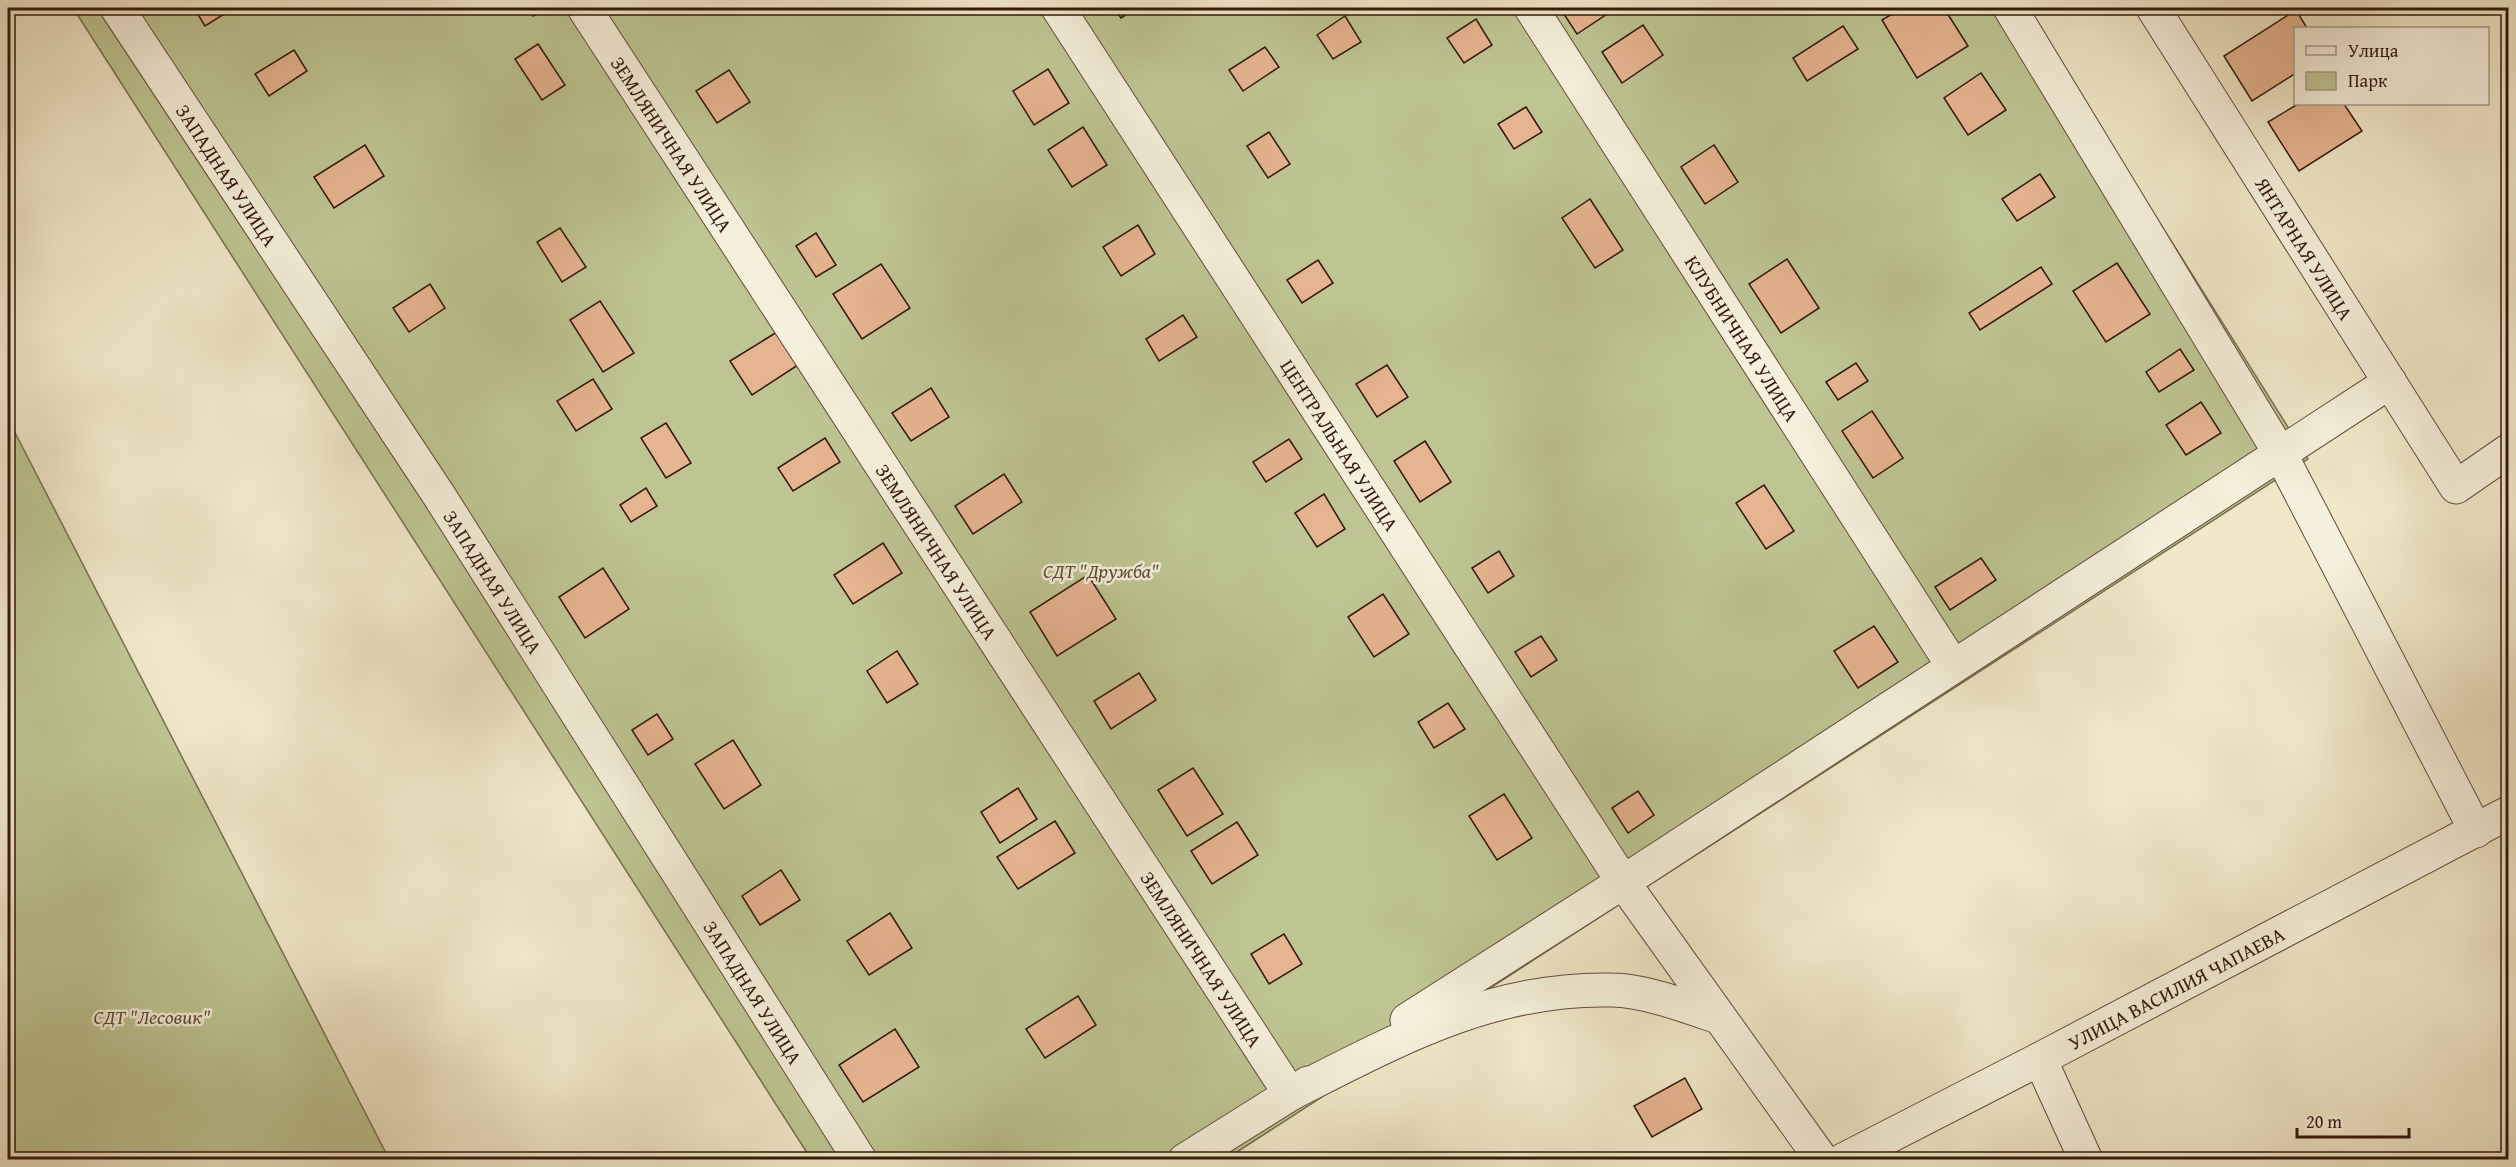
<svg xmlns="http://www.w3.org/2000/svg" width="2516" height="1167" viewBox="0 0 2516 1167" font-family="'Gentium Book Plus',serif">
	<style>
		.green { fill: #bec593; stroke: #796e50; stroke-width: 1.5 }
		.building { fill: #e5b491; stroke: #34180e; stroke-width: 1.5 }
		.lines { fill: none; stroke-linecap: round; stroke-linejoin: round }
		.minor-casing { stroke: #634c3c; stroke-width: 35 }
		.minor { stroke: #f5f0db; stroke-width: 33 }
		.labels { text-anchor: middle; dominant-baseline: central; stroke-width: 5; stroke-linejoin: round; paint-order: stroke }
		.street-label { font-size: 20px; fill: #34180e; stroke: #f5f0db }
		.park-label { font-size: 20px; font-style: italic; fill: #5d4c36; stroke: #f5f0db }
	</style>
	<rect width="100%" height="100%" fill="#f0e8c8"/>
	<filter id="stains"><feTurbulence type="fractalNoise" baseFrequency=".00333" numOctaves="4"/><feColorMatrix values="0 0 0 0 .2 0 0 0 0 .09 0 0 0 0 .02 0 0 0 .5 -.17"/></filter>
	<radialGradient id="worn" r=".72"><stop offset=".6" stop-color="#630" stop-opacity="0"/><stop offset="1" stop-color="#630" stop-opacity=".3"/></radialGradient>
	<g class="green">
		<polygon points="73,8 2025,8 2308,459 1226,1159 811,1159"/>
		<polygon points="8,419 389,1159 8,1159"/>
	</g>
	<g class="building">
		<polygon points="194,8 234,8 205,26"/>
		<polygon points="528,8 547,8 533,16"/>
		<polygon points="1114,8 1137,8 1121,18"/>
		<polygon points="1560,8 1607,8 1610,12 1577,34"/>
		<polygon points="1902,8 1944,8 1968,46 1917,78 1882,20"/>
		<polygon points="2296,10 2307,28 2296,28 2296,73 2252,101 2224,56"/>
		<polygon points="1345,16 1361,42 1333,59 1317,35"/>
		<polygon points="1476,19 1492,45 1464,63 1447,38"/>
		<polygon points="1643,25 1663,55 1622,83 1602,52"/>
		<polygon points="1843,26 1858,49 1807,81 1793,58"/>
		<polygon points="538,44 565,85 542,100 515,59"/>
		<polygon points="1265,47 1279,67 1243,91 1229,70"/>
		<polygon points="294,50 307,71 269,96 255,74"/>
		<polygon points="1048,69 1069,103 1034,125 1013,91"/>
		<polygon points="729,70 750,102 717,123 696,91"/>
		<polygon points="1981,73 2006,110 1968,135 1944,98"/>
		<polygon points="2298,104 2344,104 2362,131 2299,171 2268,122"/>
		<polygon points="1526,107 1542,132 1514,149 1498,124"/>
		<polygon points="1083,127 1107,165 1072,187 1048,150"/>
		<polygon points="1269,132 1290,164 1268,178 1247,146"/>
		<polygon points="365,145 384,176 334,208 314,177"/>
		<polygon points="1714,145 1738,182 1705,204 1681,167"/>
		<polygon points="2040,174 2055,197 2017,221 2002,199"/>
		<polygon points="1590,199 1623,250 1595,268 1562,218"/>
		<polygon points="1138,225 1155,254 1121,276 1103,247"/>
		<polygon points="560,228 586,267 562,282 537,242"/>
		<polygon points="816,233 836,265 816,277 796,246"/>
		<polygon points="1787,259 1819,308 1781,333 1749,284"/>
		<polygon points="1318,260 1333,283 1302,303 1287,280"/>
		<polygon points="2117,263 2150,314 2106,342 2073,291"/>
		<polygon points="881,264 910,308 862,339 833,294"/>
		<polygon points="2041,267 2052,284 1980,330 1969,313"/>
		<polygon points="430,284 445,308 409,332 393,308"/>
		<polygon points="600,301 634,353 603,372 570,320"/>
		<polygon points="1183,315 1197,337 1159,361 1146,339"/>
		<polygon points="777,332 798,365 752,395 730,361"/>
		<polygon points="2180,349 2194,370 2159,392 2146,372"/>
		<polygon points="1856,363 1868,381 1838,400 1826,382"/>
		<polygon points="1387,365 1408,397 1377,417 1356,384"/>
		<polygon points="593,379 612,409 576,431 557,401"/>
		<polygon points="931,388 949,417 911,441 892,413"/>
		<polygon points="2201,402 2221,433 2186,455 2166,425"/>
		<polygon points="1872,411 1903,458 1873,478 1842,431"/>
		<polygon points="666,423 691,463 666,478 641,438"/>
		<polygon points="825,438 840,462 793,491 778,468"/>
		<polygon points="1289,439 1302,459 1266,482 1253,462"/>
		<polygon points="1425,441 1451,482 1420,502 1394,461"/>
		<polygon points="1004,474 1022,502 973,534 955,506"/>
		<polygon points="1764,485 1794,531 1766,549 1736,503"/>
		<polygon points="646,488 657,506 631,522 620,505"/>
		<polygon points="1324,494 1345,529 1317,547 1295,513"/>
		<polygon points="883,543 902,573 853,604 834,575"/>
		<polygon points="1499,551 1514,576 1488,593 1472,568"/>
		<polygon points="1981,558 1996,580 1950,610 1935,587"/>
		<polygon points="603,568 629,609 585,638 559,597"/>
		<polygon points="1088,575 1116,619 1057,656 1030,612"/>
		<polygon points="1383,594 1409,634 1374,657 1348,617"/>
		<polygon points="1874,626 1898,662 1858,688 1834,651"/>
		<polygon points="1541,636 1557,660 1531,677 1515,652"/>
		<polygon points="897,651 918,684 887,703 867,671"/>
		<polygon points="1139,673 1156,700 1111,729 1094,701"/>
		<polygon points="1448,703 1465,729 1434,748 1418,722"/>
		<polygon points="657,714 673,739 648,755 632,730"/>
		<polygon points="733,740 761,785 724,809 695,764"/>
		<polygon points="1193,768 1223,814 1187,836 1158,790"/>
		<polygon points="1018,788 1037,819 1000,843 981,812"/>
		<polygon points="1638,791 1654,815 1628,833 1612,808"/>
		<polygon points="1504,794 1532,838 1497,860 1469,816"/>
		<polygon points="1055,821 1075,853 1018,889 997,857"/>
		<polygon points="1237,822 1258,855 1212,884 1191,851"/>
		<polygon points="781,870 800,900 760,925 742,896"/>
		<polygon points="890,913 912,948 869,975 847,941"/>
		<polygon points="1284,934 1302,964 1269,984 1251,954"/>
		<polygon points="1078,996 1096,1025 1045,1058 1026,1029"/>
		<polygon points="895,1029 919,1067 863,1102 839,1065"/>
		<polygon points="1685,1078 1702,1109 1652,1137 1634,1106"/>
	</g>
	<g class="lines">
		<defs>
			<g id="minor">
				<path id="s1" d="M117,8L440,497L860,1160"/>
				<path id="s2" d="M584,8L1290,1094C1395,1041 1491,987 1612,990C1643,990 1689,1007 1718,1017"/>
				<path id="s3" d="M1058,8L1623,882L1822,1160"/>
				<path id="s4" d="M1531,8L1953,666"/>
				<polyline points="2010,8 2281,455 2476,831"/>
				<path id="s5" d="M2153,8L2456,487L2508,451"/>
				<polyline points="1407,1020 1623,882 2390,382"/>
				<polyline points="2040,1059 2086,1160"/>
				<polyline points="1185,1160 1308,1083"/>
				<path id="s6" d="M1843,1160L2040,1059L2508,813"/>
			</g>
		</defs>
		<use href="#minor" class="minor-casing"/>
		<use href="#minor" class="minor"/>
	</g>
	<g class="labels">
		<g class="street-label">
			<text stroke="none"><textPath href="#s2" startOffset="162">ЗЕМЛЯНИЧНАЯ УЛИЦА</textPath></text>
			<text stroke="none"><textPath href="#s1" startOffset="200">ЗАПАДНАЯ УЛИЦА</textPath></text>
			<text stroke="none"><textPath href="#s5" startOffset="284">ЯНТАРНАЯ УЛИЦА</textPath></text>
			<text stroke="none"><textPath href="#s4" startOffset="392">КЛУБНИЧНАЯ УЛИЦА</textPath></text>
			<text stroke="none"><textPath href="#s3" startOffset="520">ЦЕНТРАЛЬНАЯ УЛИЦА</textPath></text>
			<text stroke="none"><textPath href="#s2" startOffset="648">ЗЕМЛЯНИЧНАЯ УЛИЦА</textPath></text>
			<text stroke="none"><textPath href="#s1" startOffset="686">ЗАПАДНАЯ УЛИЦА</textPath></text>
			<text stroke="none"><textPath href="#s2" startOffset="1134">ЗЕМЛЯНИЧНАЯ УЛИЦА</textPath></text>
			<text stroke="none"><textPath href="#s6" startOffset="375">УЛИЦА ВАСИЛИЯ ЧАПАЕВА</textPath></text>
			<text stroke="none"><textPath href="#s1" startOffset="1172">ЗАПАДНАЯ УЛИЦА</textPath></text>
		</g>
		<g class="park-label">
			<text x="1101" y="570">СДТ "Дружба"</text>
			<text x="152" y="1016">СДТ "Лесовик"</text>
		</g>
	</g>
	<rect width="2516" height="1167" fill="none" stroke="#f0e8c8" stroke-width="30"/>
	<rect x="9" y="9" width="2498" height="1149" fill="none" stroke="#34180e" stroke-width="3"/>
	<rect x="15" y="15" width="2486" height="1137" fill="none" stroke="#34180e" stroke-width="1.5"/>
	<rect x="2294" y="27" width="195" height="78" fill="#f5f0db" stroke="#a89a89" stroke-width="1.5"/>
	<rect x="2306" y="46" width="30" height="9" fill="#f5f0db" stroke="#a89a89" stroke-width="1.5"/>
	<text x="2348" y="57" font-size="18" fill="#34180e">Улица</text>
	<rect x="2306" y="72" width="30" height="18" fill="#bec593" stroke="#a89a89" stroke-width="1.5"/>
	<text x="2348" y="87" font-size="18" fill="#34180e">Парк</text>
	<path d="M2297 1128v9h112v-9" fill="none" stroke="#34180e" stroke-width="3"/>
	<text x="2306" y="1128" font-size="18" fill="#34180e" stroke="#f5f0db" stroke-width="4.5" paint-order="stroke">20 m</text>
	<rect width="100%" height="100%" filter="url(#stains)"/>
	<rect width="100%" height="100%" fill="url(#worn)"/>
</svg>
